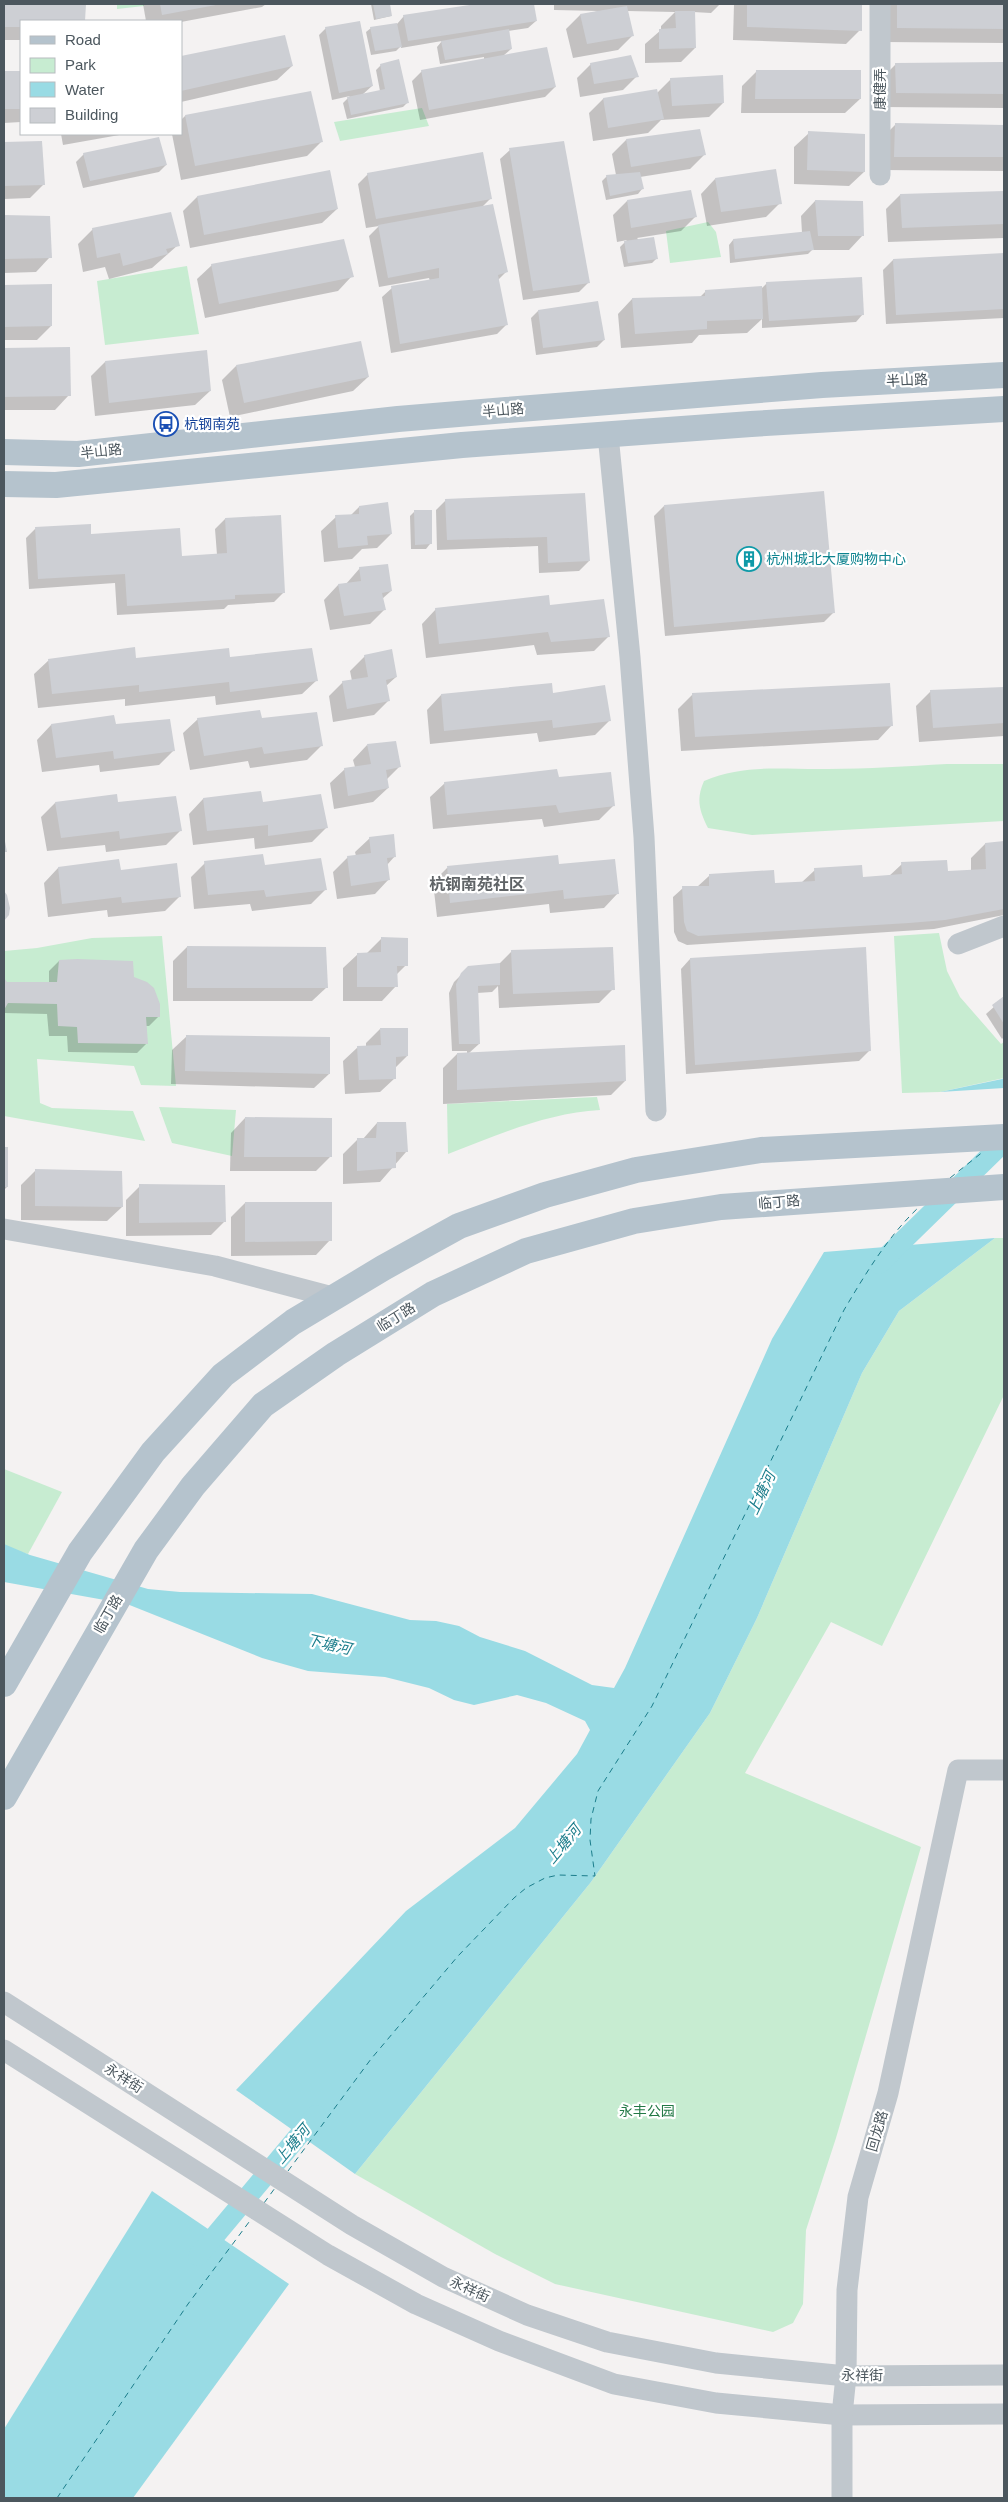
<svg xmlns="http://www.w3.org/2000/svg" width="1008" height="2502" viewBox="0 0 1008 2502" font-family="Arial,'Noto Sans SC',sans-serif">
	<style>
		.green { fill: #c7ecd1 }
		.water { fill: #99dbe4 }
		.shadow { fill: #0003 }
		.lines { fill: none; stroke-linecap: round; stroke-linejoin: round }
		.canal { stroke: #99dbe4; stroke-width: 20 }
		.ferry { stroke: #1b7d8b; stroke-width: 1; stroke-dasharray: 6 5; stroke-linecap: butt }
		.building { fill: #cdcfd4 }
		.minor { stroke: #c0c7cd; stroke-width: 21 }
		.major { stroke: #b5c3cd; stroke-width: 26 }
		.labels { text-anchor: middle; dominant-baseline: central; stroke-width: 4.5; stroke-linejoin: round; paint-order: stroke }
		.street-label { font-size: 14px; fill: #4c575e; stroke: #fff }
		.transit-label { font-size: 14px; fill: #164399; stroke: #fff; text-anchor: start }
		.culture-label { font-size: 14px; fill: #0d838f; stroke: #fff; text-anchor: start }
		.park-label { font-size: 14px; fill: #237946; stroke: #fff }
		.water-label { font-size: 15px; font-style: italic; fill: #1b7d8b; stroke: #fff }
		.quarter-label { font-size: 16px; font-weight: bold; fill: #5f6366; stroke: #fff }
	</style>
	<rect width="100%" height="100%" fill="#f4f2f2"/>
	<g class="green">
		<polygon points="117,4 144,4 144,6 117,9"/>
		<polygon points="422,108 429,126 340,141 334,122"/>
		<polygon points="708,222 716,232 721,257 670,263 666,231"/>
		<polygon points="187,266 199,334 105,345 97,281"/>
		<path d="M947,764H1004V821L752,835L708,828C699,810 696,799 704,781C746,763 785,770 828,769C868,769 907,766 947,764Z"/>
		<polygon points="939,933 947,971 960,997 1001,1044 1004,1042 1004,1078 940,1092 902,1093 894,936"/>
		<polygon points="162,936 176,1086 141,1085 134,1066 37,1059 40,1103 52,1108 133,1111 145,1141 4,1116 4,951 37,948 92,938"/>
		<path d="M597,1097L600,1110C547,1113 497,1135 448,1154L447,1104Z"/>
		<polygon points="159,1107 236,1110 232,1156 172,1143"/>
		<polygon points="995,1238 1004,1238 1004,1395 882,1646 831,1622 745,1773 921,1847 836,2138 806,2230 803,2304 793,2323 773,2332 555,2284 495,2254 355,2174 591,1882 710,1713 757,1618 862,1373 899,1311"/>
		<polygon points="4,1469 62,1492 28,1554 4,1547"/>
	</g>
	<g class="water">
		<polygon points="1004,1078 1004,1088 940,1092 1002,1079"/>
		<polygon points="995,1238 899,1311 862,1373 757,1618 710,1713 591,1882 355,2174 236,2090 406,1911 515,1828 577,1754 590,1730 585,1721 546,1703 517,1695 474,1705 454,1700 429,1688 385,1677 308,1671 262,1658 127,1604 4,1582 4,1544 30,1555 148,1589 180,1592 312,1594 410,1620 436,1621 459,1626 480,1637 525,1651 592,1685 614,1688 625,1668 772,1339 824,1252"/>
		<polygon points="152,2191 289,2284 133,2498 4,2498 4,2429"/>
	</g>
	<g class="shadow">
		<polygon points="4,4 84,4 84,21 21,21 21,40 4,40"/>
		<polygon points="143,4 266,4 262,7 181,22 146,21"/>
		<polygon points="371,4 389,4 391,16 374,20"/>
		<polygon points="484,4 533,4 536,21 528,28 508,31 511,49 503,56 555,87 545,97 420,120 412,81 422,71 484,60 484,57 440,64 437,47 442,41 401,48 401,46 396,51 371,55 366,32 371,28 397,24 404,16"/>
		<polygon points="554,4 720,4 711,13 693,12 695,48 681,62 645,63 645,44 661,30 661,26 675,12 627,11 632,36 618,50 573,58 566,29 580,15 599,11 554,10"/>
		<polygon points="734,4 860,4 860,30 846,44 733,40"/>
		<polygon points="885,4 1004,4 1004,43 883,42"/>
		<polygon points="326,28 372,86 362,95 380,91 376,70 381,65 407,103 403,107 347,119 343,103 350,96 332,100 319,35"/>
		<polygon points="181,58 292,66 277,80 181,102"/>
		<polygon points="591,64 637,76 623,90 580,97 577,78"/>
		<polygon points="896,64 1004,64 1004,108 882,107 881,79"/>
		<polygon points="757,71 860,99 845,113 741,113 742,86"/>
		<polygon points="4,72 21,72 21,122 4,123"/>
		<polygon points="671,79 723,103 709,117 661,120 648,133 593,141 589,113 603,99 657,93"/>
		<polygon points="185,116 321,142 307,156 181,180 172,134 181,134 181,120"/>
		<polygon points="895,125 1004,126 1004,171 880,170 881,139"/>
		<polygon points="809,133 864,135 864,172 849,186 794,184 794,147"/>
		<polygon points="61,134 125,134 63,145"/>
		<polygon points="626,140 704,155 690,169 640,177 642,189 638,194 606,200 602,181 607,176 616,175 612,154"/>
		<polygon points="41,142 44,184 30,198 4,199 4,143"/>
		<polygon points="510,150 589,282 579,292 523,300 500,159"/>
		<polygon points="84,154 166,165 159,172 83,188 76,162"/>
		<polygon points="329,171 337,209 322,223 190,248 183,211 197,197"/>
		<polygon points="368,174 491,198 481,208 506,272 498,280 506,325 497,334 391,353 382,297 392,288 430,281 429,278 379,287 369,236 379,226 366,228 358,184"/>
		<polygon points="715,179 780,203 766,217 707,226 701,194"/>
		<polygon points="1004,192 1004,238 888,242 886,209 900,195"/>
		<polygon points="627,201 696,216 681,231 637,238 657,258 652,263 624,267 620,247 627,240 617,242 613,215"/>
		<polygon points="815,201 861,202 863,235 849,250 812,250 808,254 730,263 729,245 733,240 802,233 801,216"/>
		<polygon points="4,217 49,217 50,257 36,272 4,273"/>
		<polygon points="93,229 178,245 152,268 109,279 105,267 83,272 78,244"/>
		<polygon points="1004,255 1004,318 886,324 883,270 893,260"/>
		<polygon points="212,265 352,276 338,291 205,318 197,279"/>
		<polygon points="767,283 863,314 856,322 762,328 762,319 747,333 699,335 692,343 621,348 618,314 632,299 700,297 706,291 760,290"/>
		<polygon points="4,286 50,286 51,326 37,340 4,340"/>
		<polygon points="597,302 604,340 597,347 536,355 531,318 538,311"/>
		<polygon points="69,348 69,395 55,410 4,410 4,349"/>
		<polygon points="105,362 210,391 195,405 95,416 91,376"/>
		<polygon points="236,366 368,377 353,391 230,417 222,380"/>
		<polygon points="584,494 589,561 579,571 539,573 538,546 437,550 436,510 446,500"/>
		<polygon points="664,506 834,612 824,622 665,636 654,516"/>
		<polygon points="359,507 391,534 377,548 362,549 352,559 324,562 321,531 336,517 350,516"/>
		<polygon points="414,512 430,544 426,549 411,549 410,516"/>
		<polygon points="279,516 284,592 274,602 228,605 224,609 117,615 115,583 29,589 26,538 35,529 90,535 180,557 217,555 215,529 225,519"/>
		<polygon points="360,568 391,591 382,599 384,610 370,624 330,630 324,600 338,585 346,584"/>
		<polygon points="549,606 608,637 594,651 537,655 534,645 426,658 422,624 436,609"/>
		<polygon points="365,656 396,677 386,686 388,701 374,715 333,722 329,696 343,682 352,681 350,671"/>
		<polygon points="229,658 317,680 302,694 216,705 215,696 125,706 125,699 38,708 34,674 49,660"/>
		<polygon points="1004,688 1004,736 919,742 916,706 931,691"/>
		<polygon points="552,694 609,721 595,735 539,742 537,733 430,744 427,710 441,695"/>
		<polygon points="693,694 892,725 878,740 681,751 678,709"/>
		<polygon points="198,719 261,719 321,746 307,760 250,768 248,761 190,770 183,733"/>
		<polygon points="51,725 114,726 174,750 159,765 100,772 99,765 42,772 37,740"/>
		<polygon points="367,745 399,767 386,780 388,788 373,802 334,809 330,783 345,769 355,767 353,760"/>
		<polygon points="558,779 613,806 599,820 544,827 542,819 433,829 430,797 445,783"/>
		<polygon points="203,799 262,803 326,828 312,842 255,849 254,838 193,845 189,814"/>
		<polygon points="55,803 180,831 166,845 106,852 105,845 47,851 41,817"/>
		<polygon points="370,838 395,856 387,865 389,879 375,894 337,899 333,872 348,857 356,856 355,852"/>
		<polygon points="1004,843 1004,915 934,929 687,945 678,941 674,932 673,897 683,888 697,887 709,876 773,886 801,883 815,870 862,879 888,877 902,864 947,874 971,871 971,858 985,844"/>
		<polygon points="205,863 264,866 325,890 311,904 252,911 250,904 194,909 191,877"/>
		<polygon points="558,865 618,893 604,908 550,913 549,904 437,917 433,882 447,868"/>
		<polygon points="58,868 120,872 180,896 165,911 108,917 107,910 48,917 44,883"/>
		<polygon points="381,939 406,965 396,975 396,986 382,1001 343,1001 343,968 358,954 367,953"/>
		<polygon points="187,947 327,987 312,1001 173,1001 173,961"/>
		<polygon points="512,951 613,989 599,1003 499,1008 498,986 492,992 477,993 479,1044 469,1053 625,1081 611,1095 443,1104 443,1068 457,1054 467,1053 467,1051 452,1051 449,993 454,982 469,967 498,965"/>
		<polygon points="690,959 869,1051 859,1061 686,1074 681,969"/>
		<polygon points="59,961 133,978 159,1016 149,1026 146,1026 147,1043 137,1053 68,1052 67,1036 49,1036 47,1014 4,1013 4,980 7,984 49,984 49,971"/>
		<polygon points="1004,998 1004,1037 1002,1039 986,1014"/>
		<polygon points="380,1029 407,1056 395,1068 395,1078 380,1092 345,1094 343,1061 358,1047 366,1046 366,1043"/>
		<polygon points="187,1036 329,1074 314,1088 171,1084 172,1050"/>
		<polygon points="245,1118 330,1157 316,1171 230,1171 231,1133"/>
		<polygon points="377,1123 406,1152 380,1182 343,1184 343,1154 357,1140 363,1139"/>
		<polygon points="4,1148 6,1148 7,1187 4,1190"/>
		<polygon points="36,1170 122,1207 107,1221 21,1220 21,1185"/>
		<polygon points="140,1186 225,1221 211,1235 126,1236 126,1200"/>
		<polygon points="245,1203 330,1240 316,1255 231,1256 231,1217"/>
	</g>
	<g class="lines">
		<g class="canal">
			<polyline points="879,1264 1004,1142"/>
			<polyline points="198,2256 316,2115"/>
		</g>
		<g class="ferry">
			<polyline points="950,1178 984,1151"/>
			<path d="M288,2171L371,2059L458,1956L514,1898L526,1888L545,1878L558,1875L595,1876L590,1840L591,1819L598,1791L652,1706L844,1310C866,1273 888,1236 920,1206"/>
			<polyline points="264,2203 275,2188"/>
			<polyline points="57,2498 188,2304 252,2218"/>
		</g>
	</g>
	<g class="building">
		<polygon points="4,4 86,4 85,21 21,21 21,27 4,27"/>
		<polygon points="160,4 215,4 216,5 162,15"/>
		<polygon points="373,4 390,4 392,16 376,19"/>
		<polygon points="476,4 534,4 537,21 408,41 403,15"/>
		<polygon points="747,4 862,4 862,31 747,27"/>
		<polygon points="897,4 1004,4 1004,29 897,28"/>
		<polygon points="627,6 634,36 587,44 580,14"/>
		<polygon points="675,11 695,11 696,48 659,49 659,29 676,28"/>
		<polygon points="360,21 373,86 339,93 325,27"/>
		<polygon points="397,23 402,47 375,51 370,27"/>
		<polygon points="509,29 512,49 445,60 441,41"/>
		<polygon points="285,35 293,66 181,91 181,56"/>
		<polygon points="547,47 556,87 429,110 421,70"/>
		<polygon points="631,55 639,77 594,84 590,63"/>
		<polygon points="399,59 409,103 351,115 347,97 385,89 380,64"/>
		<polygon points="1004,62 1004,94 896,93 895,63"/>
		<polygon points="756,70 861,70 861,99 755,99"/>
		<rect x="4" y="71" width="17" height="38"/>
		<polygon points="723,75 724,103 672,106 670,78"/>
		<polygon points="657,89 664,119 608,128 603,98"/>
		<polygon points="311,91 323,142 195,166 185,115"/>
		<polygon points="895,123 1004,125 1004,157 894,157"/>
		<polygon points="700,129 706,155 631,167 626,139"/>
		<polygon points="808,131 865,134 865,172 807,170"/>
		<polygon points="159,137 167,165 90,181 83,153"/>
		<polygon points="42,141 45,185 4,186 4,142"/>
		<polygon points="564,141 590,283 533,291 509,148"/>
		<polygon points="483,152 492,199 376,219 367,173"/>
		<polygon points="776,169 782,204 721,212 715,178"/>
		<polygon points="330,170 338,209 204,235 197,196"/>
		<polygon points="640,172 644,189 610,196 606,175"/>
		<polygon points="691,190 697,217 631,228 627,200"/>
		<polygon points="1004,191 1004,224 902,228 900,194"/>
		<polygon points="815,200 863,201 864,236 818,236"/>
		<polygon points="493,204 508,272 498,275 508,325 400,344 391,286 439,278 439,268 388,278 378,225"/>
		<polygon points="171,212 180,246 166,249 168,254 123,266 120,253 97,258 92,228"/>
		<polygon points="4,215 50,216 52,258 4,259"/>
		<polygon points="810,231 814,250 735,259 733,239"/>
		<polygon points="654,237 658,259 628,263 624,241"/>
		<polygon points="344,239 354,277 219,304 211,264"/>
		<polygon points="1004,253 1004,309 896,315 893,259"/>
		<polygon points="862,277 864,315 769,321 766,282"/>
		<polygon points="52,284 52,326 4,327 4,285"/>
		<polygon points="762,286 763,319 707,321 707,329 635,334 632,298 705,296 705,290"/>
		<polygon points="598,301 605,340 543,348 538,310"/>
		<polygon points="361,341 369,377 244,403 236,365"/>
		<polygon points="70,347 71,396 4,397 4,348"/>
		<polygon points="207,350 211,391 109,403 105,361"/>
		<polygon points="824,491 835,613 674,627 664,505"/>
		<polygon points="585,493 590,561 548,563 547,537 447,540 445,499"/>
		<polygon points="388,502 392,534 367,536 368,545 338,548 335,515 359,514 359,506"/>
		<polygon points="414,510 432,510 432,544 415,545"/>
		<polygon points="281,515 285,593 235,595 235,599 127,606 125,574 38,579 35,527 91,524 91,534 180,528 182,556 227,553 225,518"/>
		<polygon points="388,564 392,591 382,593 386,610 344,616 338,584 361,581 359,567"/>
		<polygon points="549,595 550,605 604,599 610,637 551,642 548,632 439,644 435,608"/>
		<polygon points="135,647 136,658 229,648 230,657 312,648 318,681 230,692 229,682 139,692 139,685 52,694 48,659"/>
		<polygon points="392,649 397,677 386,680 390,701 347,709 342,681 368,677 364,655"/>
		<polygon points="552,683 553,693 605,685 611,721 553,728 552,720 444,731 441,694"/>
		<polygon points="890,683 893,726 695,737 692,693"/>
		<polygon points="1004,687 1004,723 933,728 930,690"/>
		<polygon points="260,710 262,718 317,712 323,746 264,754 262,747 204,756 197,718"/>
		<polygon points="114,715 116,724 170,719 175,751 114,759 113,751 56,758 51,724"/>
		<polygon points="396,741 401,767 386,770 389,788 348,796 344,768 371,764 367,744"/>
		<polygon points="557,769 559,777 611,772 615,806 559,813 556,805 447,815 444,782"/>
		<polygon points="261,791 263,802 321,794 328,828 268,836 268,825 207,831 203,798"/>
		<polygon points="117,794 118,802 176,796 182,831 120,839 119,831 61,838 55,802"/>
		<polygon points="394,834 396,857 387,858 390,880 351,886 347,856 371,853 369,837"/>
		<polygon points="4,836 7,852 4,852"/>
		<polygon points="1004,841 1004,909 945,920 909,923 698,936 687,931 684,922 682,886 709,886 709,874 774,870 775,883 815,881 814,868 862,865 863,877 902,874 901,862 947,860 948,871 986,869 985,843"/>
		<polygon points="263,854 265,865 321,858 327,890 266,897 264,890 208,895 204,861"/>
		<polygon points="558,855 559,864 615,859 619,894 564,899 563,890 450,903 447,866"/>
		<polygon points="119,859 121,870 177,863 181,897 122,903 121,897 62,904 58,867"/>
		<polygon points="4,891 7,895 10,908 9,915 4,921"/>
		<polygon points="381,937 408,938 408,966 397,966 398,987 357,987 357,953 381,952"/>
		<polygon points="187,946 326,947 328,988 187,988"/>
		<polygon points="613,947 615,990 513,994 511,950"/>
		<polygon points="866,947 871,1051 695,1065 690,958"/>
		<polygon points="77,959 133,961 134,977 147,982 154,988 160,1004 160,1017 146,1017 148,1044 78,1043 77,1027 58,1026 57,1004 8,1003 4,1010 4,978 7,982 57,982 59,960"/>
		<polygon points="500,963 500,985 478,986 480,1044 459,1044 456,984 461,973 468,966"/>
		<polygon points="1004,996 1004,1024 992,1005"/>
		<polygon points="380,1028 408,1028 408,1056 396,1057 396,1079 359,1080 357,1046 381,1045"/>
		<polygon points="186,1035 330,1037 330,1074 185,1071"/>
		<polygon points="625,1045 626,1081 457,1090 457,1053"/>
		<polygon points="245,1117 332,1118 332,1157 244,1157"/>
		<polygon points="377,1122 406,1122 408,1152 396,1152 396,1168 357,1171 357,1138 376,1138"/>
		<rect x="4" y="1147" width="4" height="40"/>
		<polygon points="35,1169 122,1171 123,1207 35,1206"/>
		<polygon points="139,1184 225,1185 226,1222 139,1223"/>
		<polygon points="245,1202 332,1202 332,1241 245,1242"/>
	</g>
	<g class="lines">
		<g class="minor">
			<polyline points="880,4 880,175"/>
			<polyline points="608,435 630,657 644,837 656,1111"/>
			<polyline points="958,944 1004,926"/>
			<polyline points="4,1229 215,1266 336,1298"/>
			<polyline points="4,2002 352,2225 443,2277 527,2315 607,2342 716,2363 846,2376 1004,2375"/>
			<polyline points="4,2050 328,2255 416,2304 499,2341 614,2384 716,2403 842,2415 1004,2414"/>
			<polyline points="842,2498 842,2415 846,2376 847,2290 858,2197 888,2093 958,1770 1004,1770"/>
		</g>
		<g class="major">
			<polyline points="4,452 78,454 398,419 506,410 822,385 1004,375"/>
			<polyline points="4,484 56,485 462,445 751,424 1004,409"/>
			<polyline points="4,1684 80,1552 153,1452 223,1375 293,1322 383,1268 459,1226 545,1195 636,1170 761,1150 1004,1137"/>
			<polyline points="4,1797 146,1550 193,1486 263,1405 336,1354 433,1294 526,1251 634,1221 721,1207 1004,1187"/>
		</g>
	</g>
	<defs>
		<symbol id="bus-ring" viewBox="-11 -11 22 22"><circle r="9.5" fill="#fff" stroke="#1a4fb4" stroke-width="1.5"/><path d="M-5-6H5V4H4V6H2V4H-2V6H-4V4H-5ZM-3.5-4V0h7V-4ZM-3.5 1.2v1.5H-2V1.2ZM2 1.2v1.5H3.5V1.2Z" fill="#1a4fb4"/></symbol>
		<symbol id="building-ring" viewBox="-11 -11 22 22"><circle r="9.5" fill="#fff" stroke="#0f9aa8" stroke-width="1.5"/><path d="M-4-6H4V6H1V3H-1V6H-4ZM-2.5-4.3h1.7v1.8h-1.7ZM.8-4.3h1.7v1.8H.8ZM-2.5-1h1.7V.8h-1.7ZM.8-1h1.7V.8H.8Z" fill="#0f9aa8"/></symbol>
	</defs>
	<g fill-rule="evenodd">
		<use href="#bus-ring" x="152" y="410" width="28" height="28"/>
		<use href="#building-ring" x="735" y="545" width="28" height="28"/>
	</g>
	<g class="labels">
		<g class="street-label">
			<text transform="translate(880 89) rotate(-90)">康健弄</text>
			<text transform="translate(907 380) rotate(-3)">半山路</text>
			<text transform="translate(503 410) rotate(-5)">半山路</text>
			<text transform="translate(101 451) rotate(-6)">半山路</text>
			<text transform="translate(779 1202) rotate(-5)">临丁路</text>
			<text transform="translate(396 1317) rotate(-32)">临丁路</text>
			<text transform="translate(108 1614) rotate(-60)">临丁路</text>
			<text transform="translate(124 2078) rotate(32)">永祥街</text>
			<text transform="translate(877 2131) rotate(-74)">回龙路</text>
			<text transform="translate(470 2289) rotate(24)">永祥街</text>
			<text transform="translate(862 2375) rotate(1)">永祥街</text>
		</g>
		<g class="transit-label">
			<text x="184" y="424">杭钢南苑</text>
		</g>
		<g class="culture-label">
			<text x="766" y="559">杭州城北大厦购物中心</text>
		</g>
		<g class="park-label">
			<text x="647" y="2111">永丰公园</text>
		</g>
		<g class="water-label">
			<text transform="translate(761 1493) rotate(-65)">上塘河</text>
			<text transform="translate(329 1644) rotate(13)">下塘河</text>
			<text transform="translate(563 1844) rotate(-50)">上塘河</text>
			<text transform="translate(292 2144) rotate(-50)">上塘河</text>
		</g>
		<g class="quarter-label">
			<text x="477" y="884">杭钢南苑社区</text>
		</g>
	</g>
	<rect width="1008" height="2502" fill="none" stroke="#4c575e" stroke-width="10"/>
	<rect x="20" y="20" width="162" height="115" fill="#ffffff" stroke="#b7bcbf"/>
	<rect x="30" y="36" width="25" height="8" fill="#b5c3cd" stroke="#b7bcbf"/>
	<text x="65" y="45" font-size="15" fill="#4c575e">Road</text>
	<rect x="30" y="58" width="25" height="15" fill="#c7ecd1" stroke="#b7bcbf"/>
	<text x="65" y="70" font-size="15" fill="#4c575e">Park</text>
	<rect x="30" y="82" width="25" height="15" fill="#99dbe4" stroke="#b7bcbf"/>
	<text x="65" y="95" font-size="15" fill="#4c575e">Water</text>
	<rect x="30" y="108" width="25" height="15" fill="#cdcfd4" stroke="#b7bcbf"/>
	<text x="65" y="120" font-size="15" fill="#4c575e">Building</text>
</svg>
